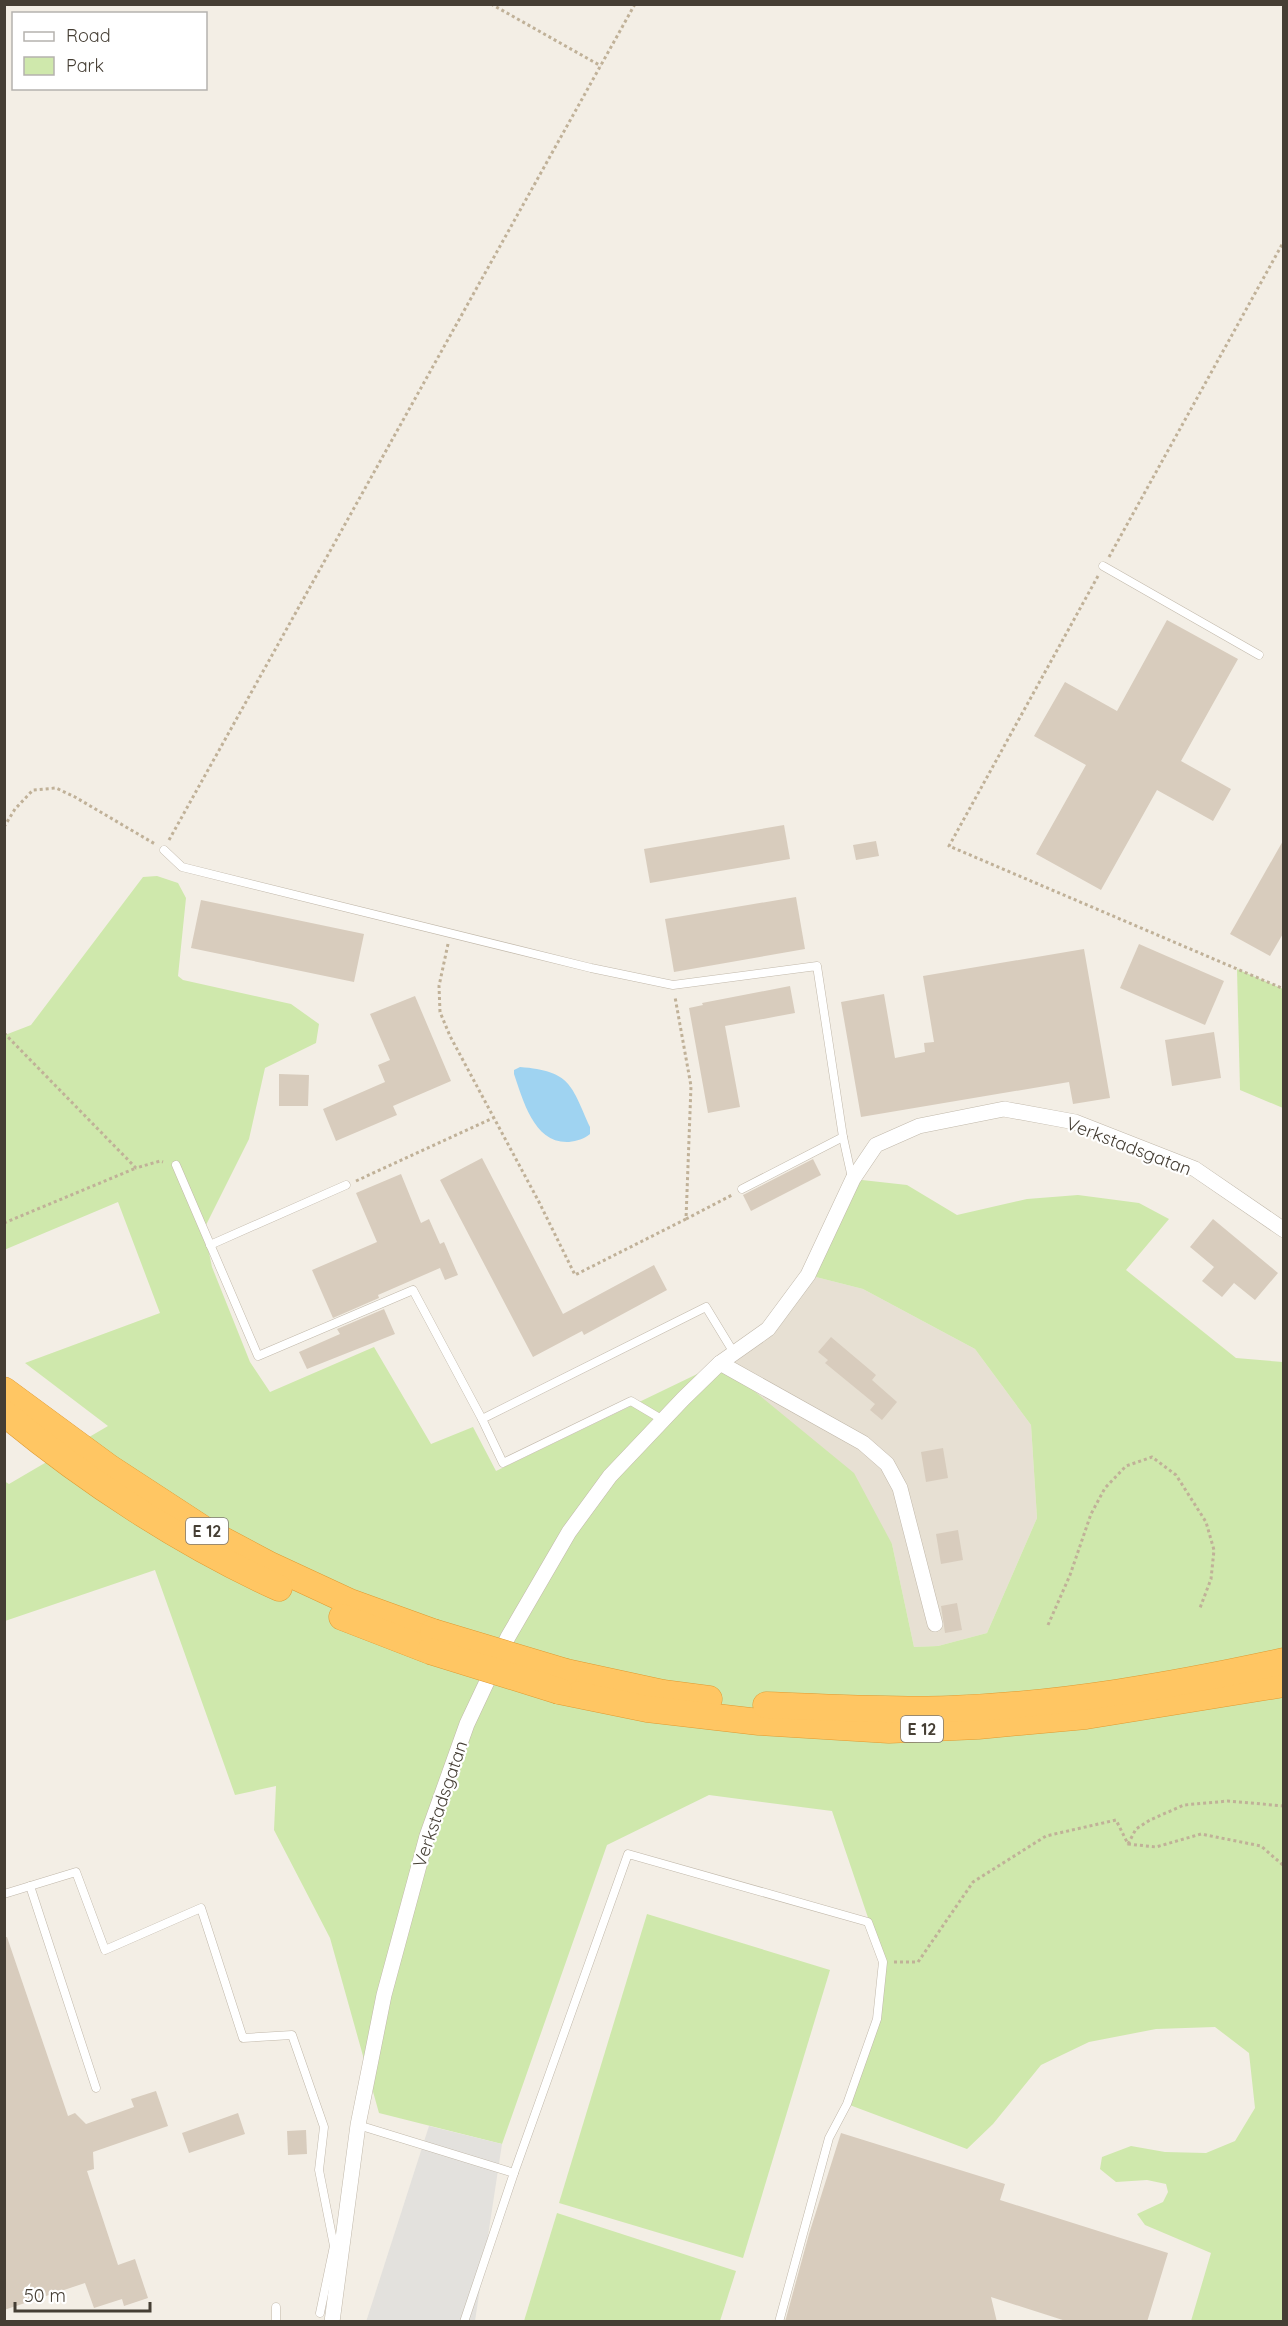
<svg xmlns="http://www.w3.org/2000/svg" width="1288" height="2326" viewBox="0 0 1288 2326" font-family="Quicksand,sans-serif">
	<style>
		.residential { fill: #e7e0d3 }
		.green { fill: #cfe8ac }
		.parking { fill: #e3e1dd }
		.water { fill: #9fd3f1 }
		.building { fill: #d8ccbd }
		.lines { fill: none; stroke-linecap: round; stroke-linejoin: round }
		.lane-casing { stroke: #c1b8aa; stroke-width: 9 }
		.street-casing { stroke: #c1b8aa; stroke-width: 16 }
		.highway-casing { stroke: #e09a31; stroke-width: 27 }
		.path { stroke: #c0b198; stroke-width: 3; stroke-dasharray: 3 3; stroke-linecap: butt }
		.lane { stroke: #fff; stroke-width: 8 }
		.street { stroke: #fff; stroke-width: 15 }
		.highway { stroke: #ffc663; stroke-width: 26 }
		.highway-bridge-casing { stroke: #e09a31; stroke-width: 27; stroke-linecap: butt }
		.highway-bridge { stroke: #ffc663; stroke-width: 26 }
		.labels { text-anchor: middle; dominant-baseline: central; stroke-width: 4.5; stroke-linejoin: round; paint-order: stroke }
		.shield { fill: #fff; stroke: #7d7871; stroke-width: 1.5 }
		.shield-label { font-size: 16px; font-weight: bold; fill: #453e34 }
		.street-label { font-size: 18px; fill: #453e34; stroke: #fff }
	</style>
	<rect width="100%" height="100%" fill="#f3eee5"/>
	<polygon class="residential" points="808,1275 863,1289 975,1349 1031,1425 1037,1518 987,1633 938,1646 914,1647 892,1544 720,1363 768,1329"/>
	<g class="green">
		<polygon points="157,876 178,883 186,898 178,976 183,980 291,1004 319,1024 316,1043 265,1068 249,1139 204,1229 212,1267 250,1362 270,1392 374,1347 431,1444 473,1427 496,1471 720,1363 854,1473 892,1544 914,1647 938,1646 987,1633 1037,1518 1031,1425 975,1349 863,1289 808,1275 853,1179 907,1185 957,1215 1027,1199 1078,1195 1139,1203 1169,1219 1126,1270 1236,1358 1283,1362 1283,2321 1191,2321 1211,2253 1145,2225 1137,2214 1163,2202 1168,2192 1166,2184 1147,2180 1116,2182 1100,2169 1102,2157 1131,2146 1165,2152 1206,2153 1235,2141 1255,2108 1249,2053 1215,2027 1156,2029 1089,2042 1041,2065 993,2124 967,2149 847,2104 877,2019 883,1962 832,1811 709,1795 607,1845 502,2144 379,2113 330,1938 274,1830 276,1786 235,1795 155,1570 5,1621 4,1481 9,1484 108,1426 25,1363 160,1313 118,1202 4,1250 5,1035 31,1025 143,877"/>
		<polygon points="1237,969 1283,989 1283,1108 1240,1090"/>
		<polygon points="647,1914 830,1970 743,2258 559,2203"/>
		<polygon points="557,2213 736,2271 720,2321 524,2321"/>
	</g>
	<polygon class="parking" points="429,2126 502,2144 475,2321 366,2322"/>
	<path class="water" d="M520,1067C571,1071 571,1085 590,1127V1134C584,1139 577,1141 569,1142C534,1144 523,1100 514,1074V1070Z"/>
	<g class="building">
		<polygon points="1167,620 1238,659 1181,761 1231,789 1213,821 1157,790 1101,890 1036,854 1086,765 1034,736 1065,682 1117,711"/>
		<polygon points="784,825 790,859 650,883 644,849"/>
		<polygon points="1284,839 1284,932 1270,956 1230,934"/>
		<polygon points="876,841 879,856 856,860 853,845"/>
		<polygon points="796,897 805,949 674,972 665,919"/>
		<polygon points="201,900 364,934 354,982 191,948"/>
		<polygon points="1139,944 1224,981 1205,1025 1120,988"/>
		<polygon points="1084,949 1110,1098 1073,1104 1069,1082 861,1117 841,1002 884,994 895,1058 925,1052 924,1043 934,1042 923,976"/>
		<polygon points="790,986 795,1013 725,1026 740,1107 708,1113 689,1008 703,1005 702,1003"/>
		<polygon points="415,996 451,1081 393,1106 397,1115 336,1141 323,1109 385,1082 378,1065 390,1060 370,1014"/>
		<polygon points="1214,1032 1221,1078 1172,1086 1165,1040"/>
		<polygon points="279,1074 309,1075 308,1106 279,1106"/>
		<polygon points="482,1158 563,1314 654,1265 667,1290 584,1335 582,1331 533,1357 440,1180"/>
		<polygon points="813,1159 821,1175 751,1211 743,1195"/>
		<polygon points="401,1174 421,1223 429,1219 440,1244 444,1242 458,1275 445,1280 440,1268 378,1295 379,1298 333,1318 312,1270 377,1242 356,1193"/>
		<polygon points="1213,1219 1278,1273 1255,1300 1234,1283 1222,1297 1202,1281 1214,1267 1190,1247"/>
		<polygon points="384,1309 395,1334 307,1369 299,1352 340,1334 337,1329"/>
		<polygon points="831,1337 876,1375 872,1380 897,1402 882,1420 870,1410 875,1404 825,1363 828,1360 818,1352"/>
		<polygon points="943,1448 948,1478 926,1482 921,1452"/>
		<polygon points="958,1530 963,1560 941,1564 936,1534"/>
		<polygon points="957,1603 962,1630 945,1633 941,1606"/>
		<polygon points="4,1937 7,1937 68,2116 75,2113 86,2124 134,2107 131,2099 156,2091 168,2126 93,2152 94,2169 87,2171 118,2265 135,2259 148,2298 124,2306 122,2299 94,2308 85,2283 4,2310"/>
		<polygon points="238,2113 245,2134 189,2153 182,2133"/>
		<polygon points="306,2130 307,2154 288,2155 287,2131"/>
		<polygon points="841,2133 1005,2184 1000,2200 1168,2253 1147,2322 1069,2322 991,2297 997,2322 785,2322 809,2234"/>
	</g>
	<g class="lines">
		<defs>
			<g id="lane">
				<polyline points="1103,566 1259,655"/>
				<polyline points="164,850 182,867 591,968 673,985 817,966 843,1137 852,1178"/>
				<polyline points="176,1165 258,1356 413,1290 482,1419"/>
				<polyline points="742,1189 843,1137"/>
				<polyline points="210,1245 346,1185"/>
				<polyline points="663,1420 631,1401 503,1463 482,1419 706,1307 734,1353"/>
				<polyline points="30,1886 96,2088"/>
				<polyline points="4,1894 76,1872 105,1950 201,1908 243,2038 292,2035 324,2127 319,2170 334,2246 320,2313"/>
				<polyline points="358,2125 514,2173 464,2322"/>
				<polyline points="514,2173 628,1854 868,1922 883,1962 877,2019 847,2104 829,2138 779,2322"/>
				<polyline points="276,2307 276,2322"/>
			</g>
			<g id="street">
				<polyline points="720,1363 863,1443 887,1464 900,1488 935,1624"/>
				<polyline points="332,2322 358,2125 384,1995 427,1836 467,1724 508,1637 569,1532 610,1476 683,1399 720,1363 768,1329 808,1275 853,1179 876,1145 919,1126 1004,1109 1075,1122 1195,1169 1284,1230"/>
			</g>
			<g id="highway">
				<polyline points="4,1390 110,1468 208,1532 268,1564 350,1602 433,1632"/>
				<path d="M4,1413C86,1481 182,1544 279,1588"/>
				<polyline points="342,1617 430,1651"/>
				<polyline points="566,1672 663,1693 709,1699"/>
				<polyline points="559,1691 647,1709 759,1722 889,1730 978,1726 1086,1716 1284,1684"/>
				<path d="M766,1705C827,1707 888,1711 949,1709C1061,1705 1174,1685 1284,1661"/>
			</g>
		</defs>
		<use href="#lane" class="lane-casing"/>
		<use href="#street" class="street-casing"/>
		<use href="#highway" class="highway-casing"/>
		<g class="path">
			<polyline points="491,4 601,66"/>
			<polyline points="1109,557 1284,241"/>
			<polyline points="1098,576 949,846 1284,989"/>
			<polyline points="4,827 15,809 33,790 56,788 75,797 155,844"/>
			<polyline points="169,840 635,4"/>
			<polyline points="448,944 439,986 440,1012 450,1036 539,1202 575,1275 686,1219 691,1086 675,997"/>
			<polyline points="4,1033 136,1168 160,1161 163,1162"/>
			<polyline points="356,1181 493,1118"/>
			<polyline points="686,1219 732,1195"/>
			<polyline points="4,1223 136,1168"/>
			<polyline points="1048,1625 1070,1575 1091,1514 1105,1488 1126,1466 1152,1457 1176,1475 1206,1522 1214,1550 1211,1579 1200,1608"/>
			<polyline points="1128,1844 1136,1829 1150,1820 1184,1805 1228,1801 1284,1806"/>
			<polyline points="894,1962 918,1962 973,1882 1046,1836 1116,1820 1128,1844 1156,1847 1201,1834 1261,1846 1284,1866"/>
		</g>
		<use href="#lane" class="lane"/>
		<use href="#street" class="street"/>
		<use href="#highway" class="highway"/>
		<defs>
			<g id="highway-bridge">
				<polyline points="433,1632 566,1672"/>
				<polyline points="430,1651 559,1691"/>
			</g>
		</defs>
		<use href="#highway-bridge" class="highway-bridge-casing"/>
		<use href="#highway-bridge" class="highway-bridge"/>
	</g>
	<g class="labels">
		<g class="shield">
			<rect x="186" y="1518" width="42" height="26" rx="4.5"/>
			<rect x="901" y="1716" width="42" height="26" rx="4.5"/>
		</g>
		<g class="shield-label">
			<text x="207" y="1531">E 12</text>
			<text x="922" y="1729">E 12</text>
		</g>
		<g class="street-label">
			<text transform="translate(1129 1146) rotate(21)">Verkstadsgatan</text>
			<text transform="translate(440 1804) rotate(-71)">Verkstadsgatan</text>
		</g>
	</g>
	<rect width="1288" height="2326" fill="none" stroke="#453e34" stroke-width="12"/>
	<rect x="12" y="12" width="195" height="78" fill="#ffffff" stroke="#b5b2ae" stroke-width="1.5"/>
	<rect x="24" y="32" width="30" height="9" fill="#ffffff" stroke="#b5b2ae" stroke-width="1.5"/>
	<text x="66" y="42" font-size="18" fill="#453e34">Road</text>
	<rect x="24" y="57" width="30" height="18" fill="#cfe8ac" stroke="#b5b2ae" stroke-width="1.5"/>
	<text x="66" y="72" font-size="18" fill="#453e34">Park</text>
	<path d="M15 2302v9h135v-9" fill="none" stroke="#453e34" stroke-width="3"/>
	<text x="24" y="2302" font-size="18" fill="#453e34" stroke="#ffffff" stroke-width="4.5" paint-order="stroke">50 m</text>
</svg>
